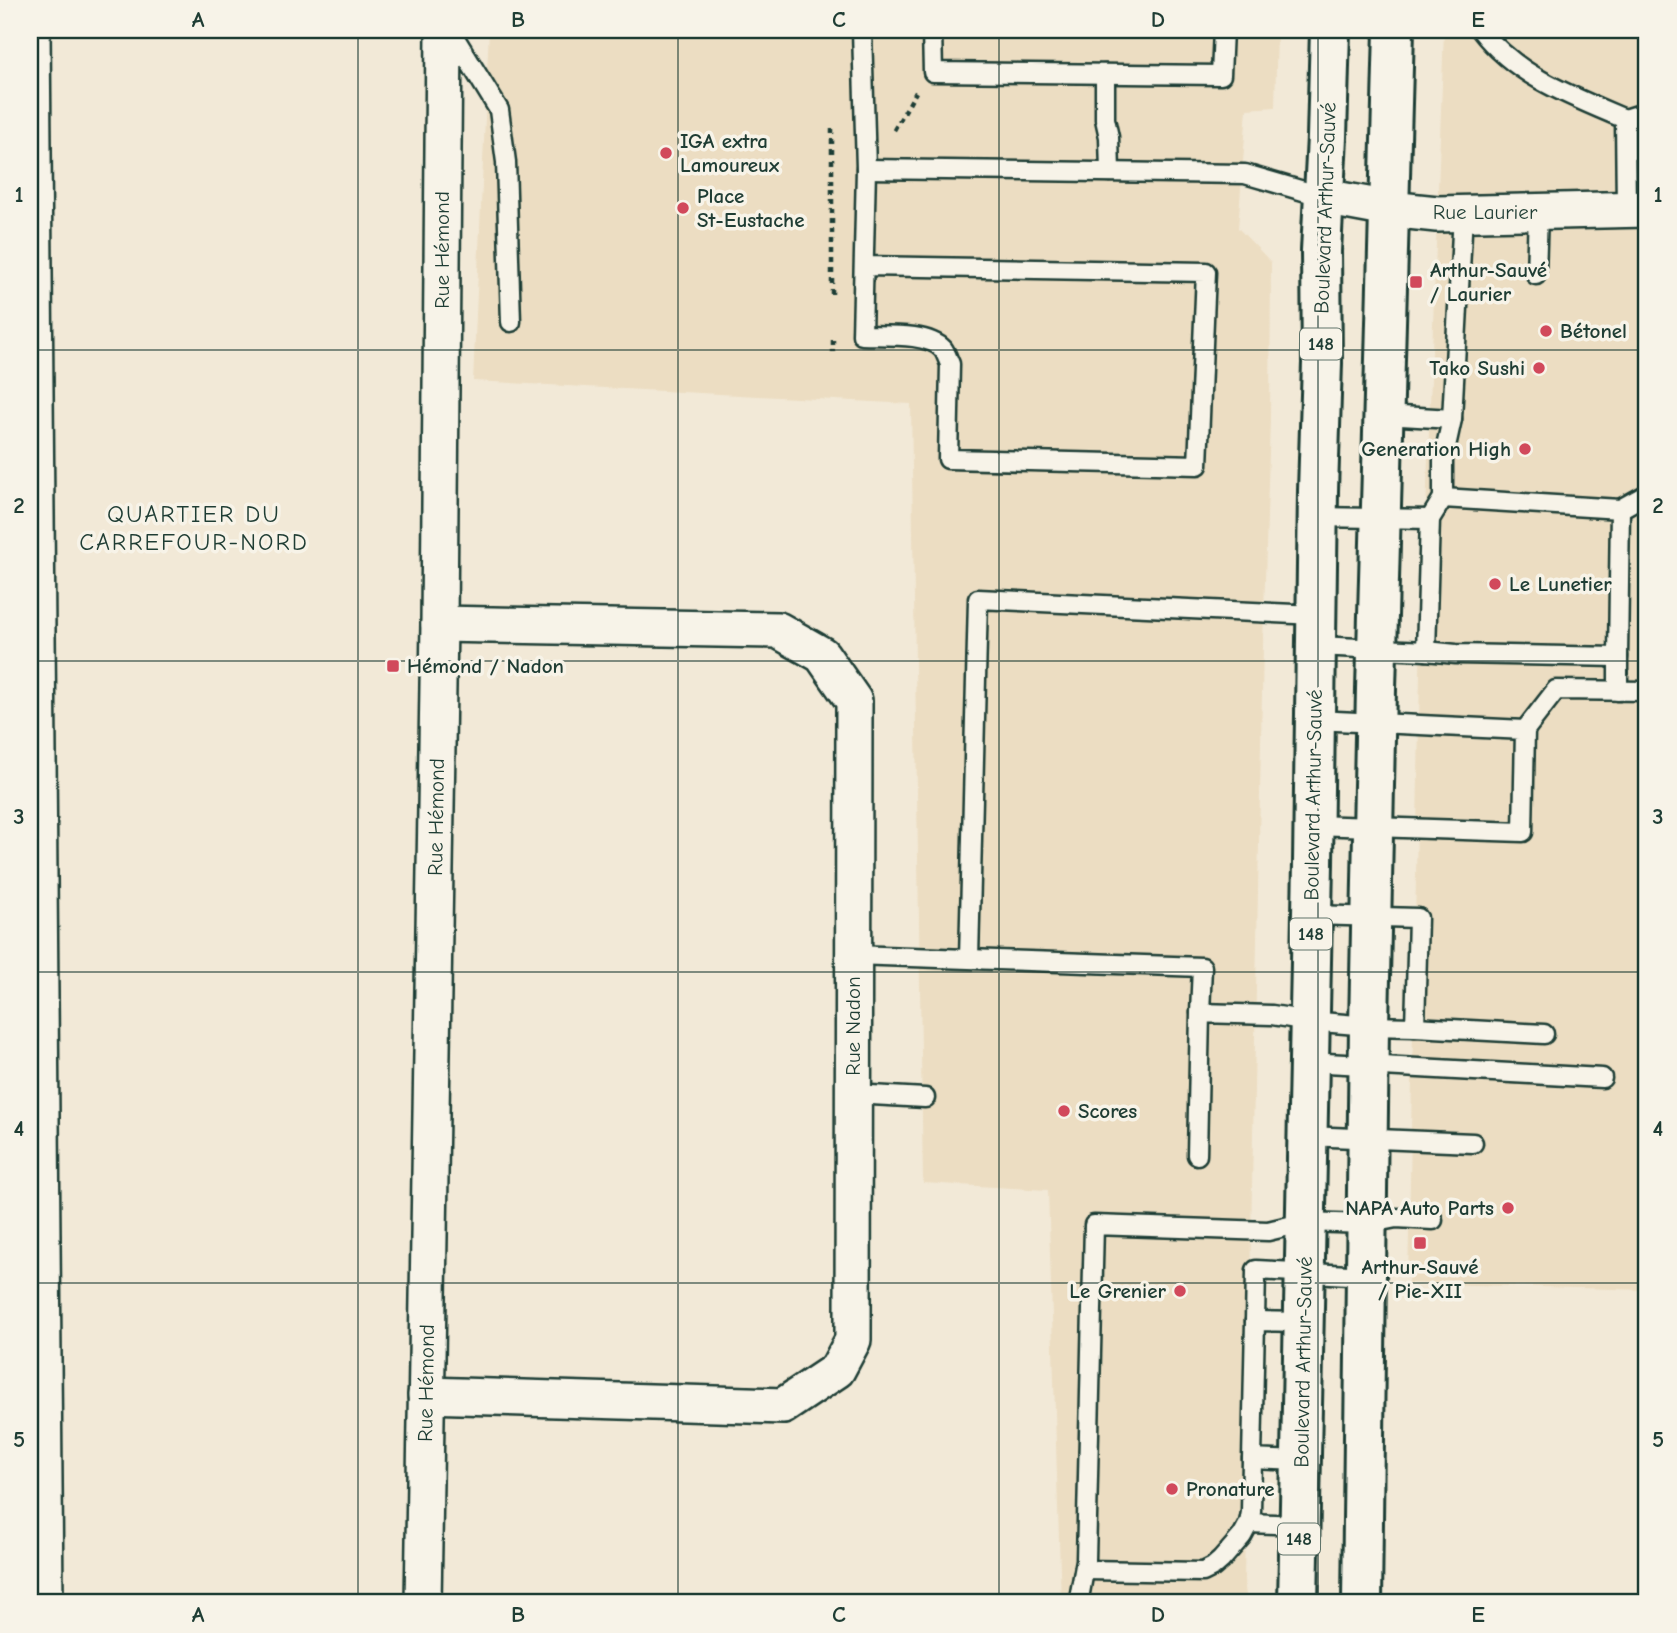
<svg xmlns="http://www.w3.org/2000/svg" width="1677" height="1633" viewBox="0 0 1677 1633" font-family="'Comic Neue',sans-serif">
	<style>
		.built { fill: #ecddc2 }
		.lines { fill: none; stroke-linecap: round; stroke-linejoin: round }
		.lane-casing { stroke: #1f3d34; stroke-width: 23 }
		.street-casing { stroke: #1f3d34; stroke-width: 40 }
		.primary-casing { stroke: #1f3d34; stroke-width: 44 }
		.path { stroke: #1f3d34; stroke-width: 4.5; stroke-dasharray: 5 5; stroke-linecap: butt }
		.lane { stroke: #f7f3e8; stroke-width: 18 }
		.street { stroke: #f7f3e8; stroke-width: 35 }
		.primary { stroke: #f7f3e8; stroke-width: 38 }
		.grid { fill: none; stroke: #1f3d34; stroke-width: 2; stroke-opacity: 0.55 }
		.poi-dot { fill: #d1495b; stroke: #f7f3e8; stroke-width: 2.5 }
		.labels { text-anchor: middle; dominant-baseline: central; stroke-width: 7; stroke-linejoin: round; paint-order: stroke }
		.shield { fill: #f7f3e8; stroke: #60746a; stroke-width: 2 }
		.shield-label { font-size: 19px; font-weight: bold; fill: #1f3d34 }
		.poi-label { font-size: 21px; font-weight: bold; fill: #1f3d34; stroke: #f7f3e8; text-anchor: start }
		.street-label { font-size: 21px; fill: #1f3d34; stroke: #f7f3e8 }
		.quarter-label { font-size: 24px; letter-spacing: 2px; fill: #1f3d34; stroke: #f7f3e8 }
		.neatline { fill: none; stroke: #1f3d34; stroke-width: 2.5 }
		.grid-label { font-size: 23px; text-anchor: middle; font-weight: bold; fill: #1f3d34 }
	</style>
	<rect width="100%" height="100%" fill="#f2e9d7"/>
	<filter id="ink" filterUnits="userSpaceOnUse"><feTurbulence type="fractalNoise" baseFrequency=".0143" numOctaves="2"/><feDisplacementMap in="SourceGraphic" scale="14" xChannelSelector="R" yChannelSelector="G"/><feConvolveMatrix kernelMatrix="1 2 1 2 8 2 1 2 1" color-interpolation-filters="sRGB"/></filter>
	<g filter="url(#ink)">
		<g class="built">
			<polygon points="489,30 1277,30 1275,107 1247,109 1238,228 1271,262 1270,420 1263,645 1244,1581 1247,1602 1199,1599 1177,1603 1061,1603 1048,1190 923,1183 911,404 473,381"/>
			<polygon points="1444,30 1647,30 1647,1290 1408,1283 1420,673"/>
		</g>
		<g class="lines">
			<defs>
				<g id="lane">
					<polyline points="450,30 499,110 506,162 511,322"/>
					<path d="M862,30L866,169L862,335C884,336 927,332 943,349C946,353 948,360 950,364L948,459L1198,465L1206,272L864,266"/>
					<polyline points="932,30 933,72 1221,75 1223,30"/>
					<path d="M1481,30C1516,76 1573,97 1625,119L1626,209"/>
					<polyline points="1105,74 1105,119 1109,137 1110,172"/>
					<polyline points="1625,119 1647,112"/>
					<polyline points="866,169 1245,174 1324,197"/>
					<polyline points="1536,275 1538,212"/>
					<polyline points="1384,415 1452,419 1463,214"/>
					<polyline points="1620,509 1647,494"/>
					<polyline points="1318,517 1430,519"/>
					<polyline points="1316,646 1426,651 1430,519 1443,498 1443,460 1452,419"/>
					<polyline points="1426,651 1456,654 1618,657 1620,509 1443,498"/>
					<polyline points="1618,691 1618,657"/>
					<polyline points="1525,730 1556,690 1647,691"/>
					<polyline points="1313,825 1523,832 1525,730 1315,720"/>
					<polyline points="853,955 1202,967 1200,1013"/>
					<polyline points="969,958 978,599 1316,615"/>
					<polyline points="1415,1027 1544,1034"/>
					<polyline points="1308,1062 1602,1078"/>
					<polyline points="853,1094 925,1098"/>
					<polyline points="1307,1136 1473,1143"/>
					<polyline points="1197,1155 1200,1013 1272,1015 1309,1021 1369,1026 1415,1027 1418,918 1311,915"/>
					<polyline points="1255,1321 1256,1270 1367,1276"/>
					<polyline points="1301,1461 1252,1459 1255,1321 1303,1322"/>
					<polyline points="1249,1523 1299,1525"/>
					<polyline points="1085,1570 1203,1572 1213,1567 1221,1560 1242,1536 1249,1523 1251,1512 1252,1459"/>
					<polyline points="1080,1603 1080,1593 1086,1560 1094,1225 1268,1231 1306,1222 1366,1224 1396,1218 1433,1220"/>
				</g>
				<g id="street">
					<polyline points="32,30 45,1603"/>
					<polyline points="1324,197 1389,209 1437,214 1647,209"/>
					<polyline points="426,1395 783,1406 837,1370 853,1340 854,701 822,655 778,630 439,624"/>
					<polyline points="423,1603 439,624 444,30"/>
				</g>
				<g id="primary">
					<polyline points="1298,1603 1313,863 1318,491 1322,363 1321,251 1327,137 1330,30"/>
					<polyline points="1362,1603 1369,1026 1376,689 1394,30"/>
				</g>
			</defs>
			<use href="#lane" class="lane-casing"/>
			<use href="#street" class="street-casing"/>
			<use href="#primary" class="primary-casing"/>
			<g class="path">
				<polyline points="832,129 832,296"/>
				<polyline points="894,130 916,92"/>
				<polyline points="833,340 833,352"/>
			</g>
			<use href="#lane" class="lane"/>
			<use href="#street" class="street"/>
			<use href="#primary" class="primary"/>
		</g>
	</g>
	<path class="grid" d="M358,30V1603M678,30V1603M999,30V1603M1318,30V1603M30,350H1647M30,661H1647M30,972H1647M30,1283H1647"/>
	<g class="poi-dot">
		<circle cx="666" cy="153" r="7"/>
		<circle cx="683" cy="208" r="7"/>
		<rect x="1409" y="275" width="14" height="14" rx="3.5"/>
		<circle cx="1546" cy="331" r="7"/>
		<circle cx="1539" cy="368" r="7"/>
		<circle cx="1525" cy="449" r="7"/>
		<circle cx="1495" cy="584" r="7"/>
		<rect x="386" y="659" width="14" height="14" rx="3.5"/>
		<circle cx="1064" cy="1111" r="7"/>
		<circle cx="1508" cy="1208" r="7"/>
		<rect x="1413" y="1236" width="14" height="14" rx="3.5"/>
		<circle cx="1180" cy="1291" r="7"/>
		<circle cx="1172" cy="1489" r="7"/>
	</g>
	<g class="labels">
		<g class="shield">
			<rect x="1300" y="328.5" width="42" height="31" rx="5"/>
			<rect x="1290" y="918.5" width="42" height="31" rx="5"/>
			<rect x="1278" y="1523.5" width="42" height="31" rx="5"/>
		</g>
		<g class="shield-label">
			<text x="1321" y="344">148</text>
			<text x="1311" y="934">148</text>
			<text x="1299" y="1539">148</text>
		</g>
		<g class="poi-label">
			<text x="680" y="141">IGA extra<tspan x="680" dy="24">Lamoureux</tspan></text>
			<text x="697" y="196">Place<tspan x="697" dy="24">St-Eustache</tspan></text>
			<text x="1430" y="270">Arthur-Sauvé<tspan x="1430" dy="24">/ Laurier</tspan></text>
			<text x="1560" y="331">Bétonel</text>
			<text x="1525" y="368" text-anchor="end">Tako Sushi</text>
			<text x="1511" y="449" text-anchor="end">Generation High</text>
			<text x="1509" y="584">Le Lunetier</text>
			<text x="407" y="666">Hémond / Nadon</text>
			<text x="1078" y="1111">Scores</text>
			<text x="1494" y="1208" text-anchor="end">NAPA Auto Parts</text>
			<text x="1420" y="1267" text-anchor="middle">Arthur-Sauvé<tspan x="1420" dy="24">/ Pie-XII</tspan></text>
			<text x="1166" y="1291" text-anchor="end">Le Grenier</text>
			<text x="1186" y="1489">Pronature</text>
		</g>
		<g class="street-label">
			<text transform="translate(1325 208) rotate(-88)">Boulevard Arthur-Sauvé</text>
			<text x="1485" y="212">Rue Laurier</text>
			<text transform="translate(442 250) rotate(-90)">Rue Hémond</text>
			<text transform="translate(1313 795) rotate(-89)">Boulevard Arthur-Sauvé</text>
			<text transform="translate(436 817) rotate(-89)">Rue Hémond</text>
			<text transform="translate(853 1026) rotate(-90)">Rue Nadon</text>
			<text transform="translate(1303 1362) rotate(-89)">Boulevard Arthur-Sauvé</text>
			<text transform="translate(426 1383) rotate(-89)">Rue Hémond</text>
		</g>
		<g class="quarter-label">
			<text x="194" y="514">QUARTIER DU<tspan x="194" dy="28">CARREFOUR-NORD</tspan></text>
		</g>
	</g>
	<rect width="1677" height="1633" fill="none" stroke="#f7f3e8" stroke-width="77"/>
	<rect x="38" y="38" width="1600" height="1556" class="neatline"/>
	<g class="grid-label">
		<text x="198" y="27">A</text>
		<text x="518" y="27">B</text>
		<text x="839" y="27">C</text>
		<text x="1158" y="27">D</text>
		<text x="1478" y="27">E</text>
		<text x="19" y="202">1</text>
		<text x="1658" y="202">1</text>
		<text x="19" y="513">2</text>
		<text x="1658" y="513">2</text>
		<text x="19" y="824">3</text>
		<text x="1658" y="824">3</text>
		<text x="19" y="1136">4</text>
		<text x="1658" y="1136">4</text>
		<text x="19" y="1447">5</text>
		<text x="1658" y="1447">5</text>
		<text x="198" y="1622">A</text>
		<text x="518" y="1622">B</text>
		<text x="839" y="1622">C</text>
		<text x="1158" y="1622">D</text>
		<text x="1478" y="1622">E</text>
	</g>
</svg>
